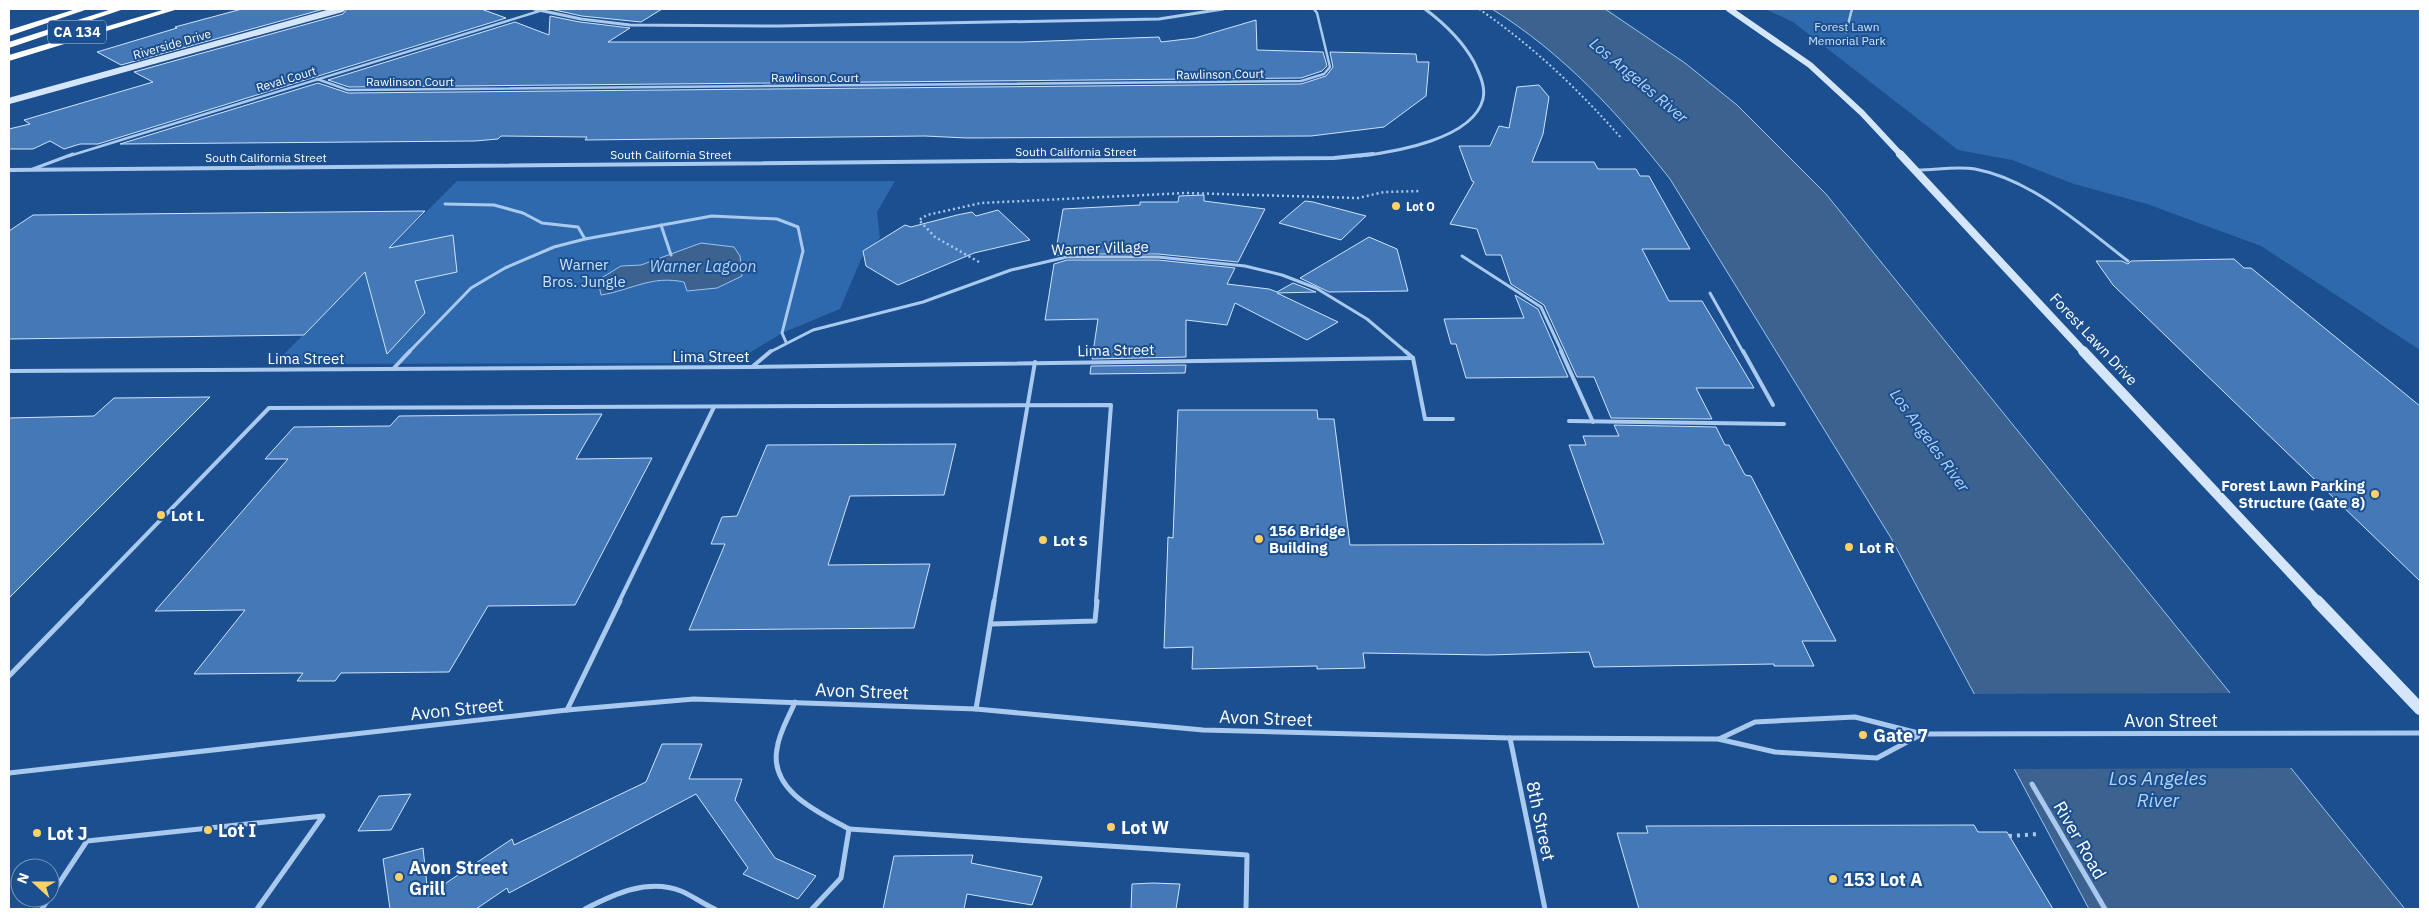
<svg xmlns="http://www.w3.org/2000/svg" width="2429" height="918" viewBox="0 0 2429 918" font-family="'IBM Plex Sans',sans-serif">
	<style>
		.green { fill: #2e69ad }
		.water { fill: #3c6290; stroke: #9cc4f0 }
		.pier { fill: #1b4f8f }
		.building { fill: #4478b7; stroke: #cfe3fa }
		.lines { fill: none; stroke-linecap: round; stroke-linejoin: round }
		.path-far2 { stroke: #a9c9ee; stroke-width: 2; stroke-dasharray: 2 2.5; stroke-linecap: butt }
		.path-far1 { stroke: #a9c9ee; stroke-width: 2.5; stroke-dasharray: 2 3; stroke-linecap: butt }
		.path { stroke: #a9c9ee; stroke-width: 4; stroke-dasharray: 3 5; stroke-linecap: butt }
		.lane-far3 { stroke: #a9c9ee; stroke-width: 2.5 }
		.lane-far2 { stroke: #a9c9ee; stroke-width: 3 }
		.lane-far1 { stroke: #a9c9ee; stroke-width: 4 }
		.lane { stroke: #a9c9ee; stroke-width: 5 }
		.street-far1 { stroke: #a9c9ee; stroke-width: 3 }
		.street { stroke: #a9c9ee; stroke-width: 4 }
		.secondary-far3 { stroke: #d6e6fa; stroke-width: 6 }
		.secondary-far2 { stroke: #d6e6fa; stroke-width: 8 }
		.secondary-far1 { stroke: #d6e6fa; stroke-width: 10 }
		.secondary { stroke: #d6e6fa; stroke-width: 12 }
		.highway { fill: #fff; fill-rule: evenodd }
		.poi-dot { fill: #ffd166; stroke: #1b4f8f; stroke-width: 2 }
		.labels { text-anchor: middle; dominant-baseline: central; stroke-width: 4; stroke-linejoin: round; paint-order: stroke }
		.far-park-label { font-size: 12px; fill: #cfe3fa; stroke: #1b4f8f }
		.far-street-label { font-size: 12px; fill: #fff; stroke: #1b4f8f }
		.far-poi-label { font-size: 12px; font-weight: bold; fill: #fff; stroke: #1b4f8f; text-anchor: start }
		.shield { fill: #1b4f8f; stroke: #bbcadd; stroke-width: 1 }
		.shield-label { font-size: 14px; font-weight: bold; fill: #fff }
		.street-label { font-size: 15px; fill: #fff; stroke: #1b4f8f }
		.park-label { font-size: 15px; fill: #cfe3fa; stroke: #1b4f8f }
		.poi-label { font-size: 15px; font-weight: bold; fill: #fff; stroke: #1b4f8f; text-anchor: start }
		.water-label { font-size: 16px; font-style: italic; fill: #b5d3f5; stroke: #1b4f8f }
		.near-street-label { font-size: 18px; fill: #fff; stroke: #1b4f8f }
		.near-poi-label { font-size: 18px; font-weight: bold; fill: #fff; stroke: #1b4f8f; text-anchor: start }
		.near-water-label { font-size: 19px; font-style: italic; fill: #b5d3f5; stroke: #1b4f8f }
	</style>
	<rect width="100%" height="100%" fill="#1b4f8f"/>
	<g class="green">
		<polygon points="1765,9 2420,9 2420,350 2261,246 2147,204 2074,184 2012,160 1958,150 1793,22"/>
		<polygon points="457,181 895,181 877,212 880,238 862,257 840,309 782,333 733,363 274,364"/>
	</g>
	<g class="water">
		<path d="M1492,9H1605L1685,63L1737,105L1826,194L2405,909H2089L1891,538L1670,179C1619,114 1563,53 1492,9Z"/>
		<path d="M701,243L734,247L740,256L742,276L717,288L687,291L684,282C651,275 632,290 601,295L598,280L621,266L641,265Z"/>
	</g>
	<polygon class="pier" points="2233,693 2294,768 2012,769 1971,694"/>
	<g class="building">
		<polygon points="242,9 324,9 121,65 97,52 177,28 175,27"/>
		<polygon points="347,9 481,9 506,18 98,144 80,144 64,149 50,141 33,149 9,149 9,129 30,124 24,120 153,82 134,72 343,14"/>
		<polygon points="550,9 662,9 641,22 582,16"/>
		<polygon points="550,16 580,22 630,28 608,42 1022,42 1159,37 1161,42 1195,38 1256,20 1257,50 1323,52 1327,66 1322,71 1301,78 349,87 328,80 515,22 549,35"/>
		<polygon points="1330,52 1416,54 1417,62 1429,62 1426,96 1384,127 1311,136 967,138 925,136 585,140 587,137 501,136 498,139 475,141 120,144 318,83 348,93 1301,84 1326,76 1333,67"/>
		<polygon points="1539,85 1549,97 1543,134 1532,162 1594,162 1598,169 1636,169 1640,176 1649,176 1690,249 1642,249 1669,301 1702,301 1754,388 1696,388 1712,419 1611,418 1594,377 1577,377 1544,305 1511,284 1501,255 1486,255 1477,229 1450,224 1474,182 1472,181 1459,146 1490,146 1499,126 1509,128 1517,87"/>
		<polygon points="1204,195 1204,201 1265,209 1238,262 1158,254 1067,254 1055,256 1063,209 1140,205 1140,202 1178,202 1179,196"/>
		<polygon points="1305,201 1313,202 1366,216 1341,240 1279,223"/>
		<polygon points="998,210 1030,240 974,253 898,285 866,266 863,251 905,225 911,227 957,215 972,212 976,216"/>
		<polygon points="425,211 389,248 453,235 457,272 415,281 425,313 387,354 365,272 304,335 9,339 9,231 33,215"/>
		<polygon points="1369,237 1397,249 1408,291 1329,292 1300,278"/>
		<polygon points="2234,259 2244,268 2251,268 2420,406 2420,581 2113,285 2096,261 2122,261 2128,264 2131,261"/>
		<polygon points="1067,260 1158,260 1235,268 1227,284 1269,289 1277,292 1293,283 1316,292 1277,293 1338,322 1307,340 1235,303 1227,325 1186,320 1186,357 1092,359 1098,319 1045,320 1054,264"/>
		<polygon points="1515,295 1538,309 1568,377 1466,378 1456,344 1451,344 1444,319 1524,318"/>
		<polygon points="1186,365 1185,373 1090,374 1091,366"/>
		<polygon points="210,397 9,598 9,418 94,416 114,398"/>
		<polygon points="1178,410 1317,410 1318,419 1334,419 1350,545 1604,544 1569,445 1586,445 1583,436 1619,436 1614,425 1716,427 1725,445 1729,445 1745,475 1751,476 1836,641 1802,641 1814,666 1774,666 1774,664 1594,667 1589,652 1488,655 1363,653 1365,668 1317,669 1317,666 1192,669 1193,647 1164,648 1168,537 1173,538"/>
		<polygon points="602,414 576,459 652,458 575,605 488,606 449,672 341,673 335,681 297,681 303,673 194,674 245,610 155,611 288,459 265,459 294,427 390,426 399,416"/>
		<polygon points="956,444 944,495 850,496 828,565 930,564 914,628 689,630 725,544 711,544 722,517 737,516 767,445"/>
		<polygon points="662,744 702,744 689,779 742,779 735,800 775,858 816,876 798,899 743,874 748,868 696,794 509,893 507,888 476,909 390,909 383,859 423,848 428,895 512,839 514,845 646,782"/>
		<polygon points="411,794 391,830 358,831 379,796"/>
		<polygon points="1974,825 1978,832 2007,832 2053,909 1639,909 1617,833 1648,833 1646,826"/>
		<polygon points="973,855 971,863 1042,877 1032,905 967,894 964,909 883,909 894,856"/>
		<polygon points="1153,883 1180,884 1176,909 1131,909 1132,884"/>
	</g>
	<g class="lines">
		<path class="path-far2" d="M1479,9C1533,46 1579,90 1622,139"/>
		<polyline class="path-far1" points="979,262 935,237 919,220 927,215 981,203 1186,193 1358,198 1384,192 1421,191"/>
		<polyline class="path" points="2009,836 2038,834"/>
		<g class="lane-far3">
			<polyline points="1846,32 1852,9"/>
			<polyline points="317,79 348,90 1301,81 1324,74 1330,67 1317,13 1314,9"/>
			<polyline points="69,156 546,9"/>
		</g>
		<g class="lane-far2">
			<polyline points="33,169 73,154"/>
			<path d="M1917,170C1936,170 1956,166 1975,169C2033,180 2082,226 2128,261"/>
			<polyline points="445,204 494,205 523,213 542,223 578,227 585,239"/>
			<polyline points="661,225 671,255"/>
			<polyline points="1462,256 1541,307 1562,352"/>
			<polyline points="1710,293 1743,352"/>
			<polyline points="409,352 471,288 505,268 554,247 585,239 712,216 777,219 798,227 803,251 782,333 786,342"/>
			<polyline points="770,352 813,330 923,302 1011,270 1067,257 1158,257 1245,266 1282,275 1316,288 1367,319 1406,352"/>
		</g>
		<g class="lane-far1">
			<polyline points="1405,351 1413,358"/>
			<polyline points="1561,351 1593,422"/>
			<polyline points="1743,351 1773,405"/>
			<polyline points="1413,358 1425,419 1453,419"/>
			<polyline points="752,367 771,351"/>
			<polyline points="393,369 410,351"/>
			<polyline points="9,371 752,367 1413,358"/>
			<polyline points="1569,421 1784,424"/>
			<polyline points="81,602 269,408 1111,405 1096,602"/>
			<polyline points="619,602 714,407"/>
			<polyline points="994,602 1035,362"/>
		</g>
		<g class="lane">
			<polyline points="991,624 1095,621 1097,601"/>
			<polyline points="9,676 82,601"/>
			<path d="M795,702C789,717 779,732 777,749C769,791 820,813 849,829L841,878L812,909"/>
			<polyline points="976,709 994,601"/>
			<polyline points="567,710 620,601"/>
			<polyline points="1510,738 1545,909"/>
			<polyline points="1719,739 1755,722 1855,717 1922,734 2420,733"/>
			<polyline points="9,773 567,710 694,699 976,709 1203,730 1510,738 1718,739 1775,752 1877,758 1922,734"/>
			<polyline points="2032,784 2105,909"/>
			<polyline points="849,829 1247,855 1246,909"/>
			<polyline points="50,897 87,841 323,816 257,909"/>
			<polyline points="42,909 49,898"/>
			<path d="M585,909C614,894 648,878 681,891C693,896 703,904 715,909"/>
		</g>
		<g class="street-far1">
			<polyline points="534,9 581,19 630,25 779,26 1159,19 1223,9"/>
			<path d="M1360,156C1395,152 1473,139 1483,99C1486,86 1479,73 1474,62C1462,40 1445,24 1425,9"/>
		</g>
		<polyline class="street" points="9,170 1334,158 1373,154"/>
		<g class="secondary-far3">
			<polyline points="1729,9 1810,65 1862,113 1902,156"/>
			<polyline points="9,101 342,9"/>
		</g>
		<polyline class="secondary-far2" points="1900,154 2084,352"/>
		<polyline class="secondary-far1" points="2083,351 2318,602"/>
		<polyline class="secondary" points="2317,601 2420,709"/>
		<g class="highway">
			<polygon points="76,9 88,9 9,36 9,30"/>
			<polygon points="112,9 124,9 9,48 9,42"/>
			<polygon points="166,9 178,9 9,61 9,55"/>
		</g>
	</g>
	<g class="poi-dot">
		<circle cx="1396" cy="206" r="5"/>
		<circle cx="2375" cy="494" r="5"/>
		<circle cx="161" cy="515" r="5"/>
		<circle cx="1259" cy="539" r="5"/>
		<circle cx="1043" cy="540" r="5"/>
		<circle cx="1849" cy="547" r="5"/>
		<circle cx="1863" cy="735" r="5"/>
		<circle cx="1111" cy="827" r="5"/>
		<circle cx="208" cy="830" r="5"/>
		<circle cx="37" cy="833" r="5"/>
		<circle cx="399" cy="877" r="5"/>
		<circle cx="1833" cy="879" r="5"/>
	</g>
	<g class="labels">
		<g class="far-park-label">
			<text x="1847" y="26">Forest Lawn<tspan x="1847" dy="14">Memorial Park</tspan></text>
		</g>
		<g class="far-street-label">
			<text transform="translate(172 44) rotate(-16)">Riverside Drive</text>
			<text transform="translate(1220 74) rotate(-1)">Rawlinson Court</text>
			<text x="815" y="77">Rawlinson Court</text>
			<text transform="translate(286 79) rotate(-17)">Reval Court</text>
			<text x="410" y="81">Rawlinson Court</text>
			<text x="1076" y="151">South California Street</text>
			<text x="671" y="154">South California Street</text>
			<text x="266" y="157">South California Street</text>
		</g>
		<g class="far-poi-label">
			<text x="1406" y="206">Lot O</text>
		</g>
		<rect class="shield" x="48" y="20.5" width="58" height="23" rx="4"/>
		<g class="shield-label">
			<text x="77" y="32">CA 134</text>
		</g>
		<g class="street-label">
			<text transform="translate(1100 248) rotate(-2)">Warner Village</text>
			<text transform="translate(2094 339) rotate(47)">Forest Lawn Drive</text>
			<text transform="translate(1116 350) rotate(-1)">Lima Street</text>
			<text x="711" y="356">Lima Street</text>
			<text x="306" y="358">Lima Street</text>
		</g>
		<g class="park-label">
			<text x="584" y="264">Warner<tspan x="584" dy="17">Bros. Jungle</tspan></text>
		</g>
		<g class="poi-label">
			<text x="2365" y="485" text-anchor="end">Forest Lawn Parking<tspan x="2365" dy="17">Structure (Gate 8)</tspan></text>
			<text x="171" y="515">Lot L</text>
			<text x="1269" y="530">156 Bridge<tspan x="1269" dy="17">Building</tspan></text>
			<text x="1053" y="540">Lot S</text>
			<text x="1859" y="547">Lot R</text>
		</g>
		<g class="water-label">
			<text transform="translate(1639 80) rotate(40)">Los Angeles River</text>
			<text x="703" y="266">Warner Lagoon</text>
			<text transform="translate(1930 440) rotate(54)">Los Angeles River</text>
		</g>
		<g class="near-street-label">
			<text transform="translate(862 691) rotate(2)">Avon Street</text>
			<text transform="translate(457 709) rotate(-6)">Avon Street</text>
			<text transform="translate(1266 718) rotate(2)">Avon Street</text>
			<text x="2171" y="720">Avon Street</text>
			<text transform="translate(1541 821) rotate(78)">8th Street</text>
			<text transform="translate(2080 840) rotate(60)">River Road</text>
		</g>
		<g class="near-poi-label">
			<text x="1873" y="735">Gate 7</text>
			<text x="1121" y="827">Lot W</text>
			<text x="218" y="830">Lot I</text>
			<text x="47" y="833">Lot J</text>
			<text x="409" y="867">Avon Street<tspan x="409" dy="21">Grill</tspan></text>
			<text x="1843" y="879">153 Lot A</text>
		</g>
		<g class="near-water-label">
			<text x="2158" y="778">Los Angeles<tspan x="2158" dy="22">River</tspan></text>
		</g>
	</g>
	<rect width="2429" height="918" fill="none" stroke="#ffffff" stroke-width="20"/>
	<g transform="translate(35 883) rotate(291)"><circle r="24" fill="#1b4f8f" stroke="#7695bc"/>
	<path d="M0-4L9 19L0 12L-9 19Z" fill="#ffd166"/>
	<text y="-8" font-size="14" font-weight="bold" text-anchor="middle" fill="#ffffff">N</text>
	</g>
</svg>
